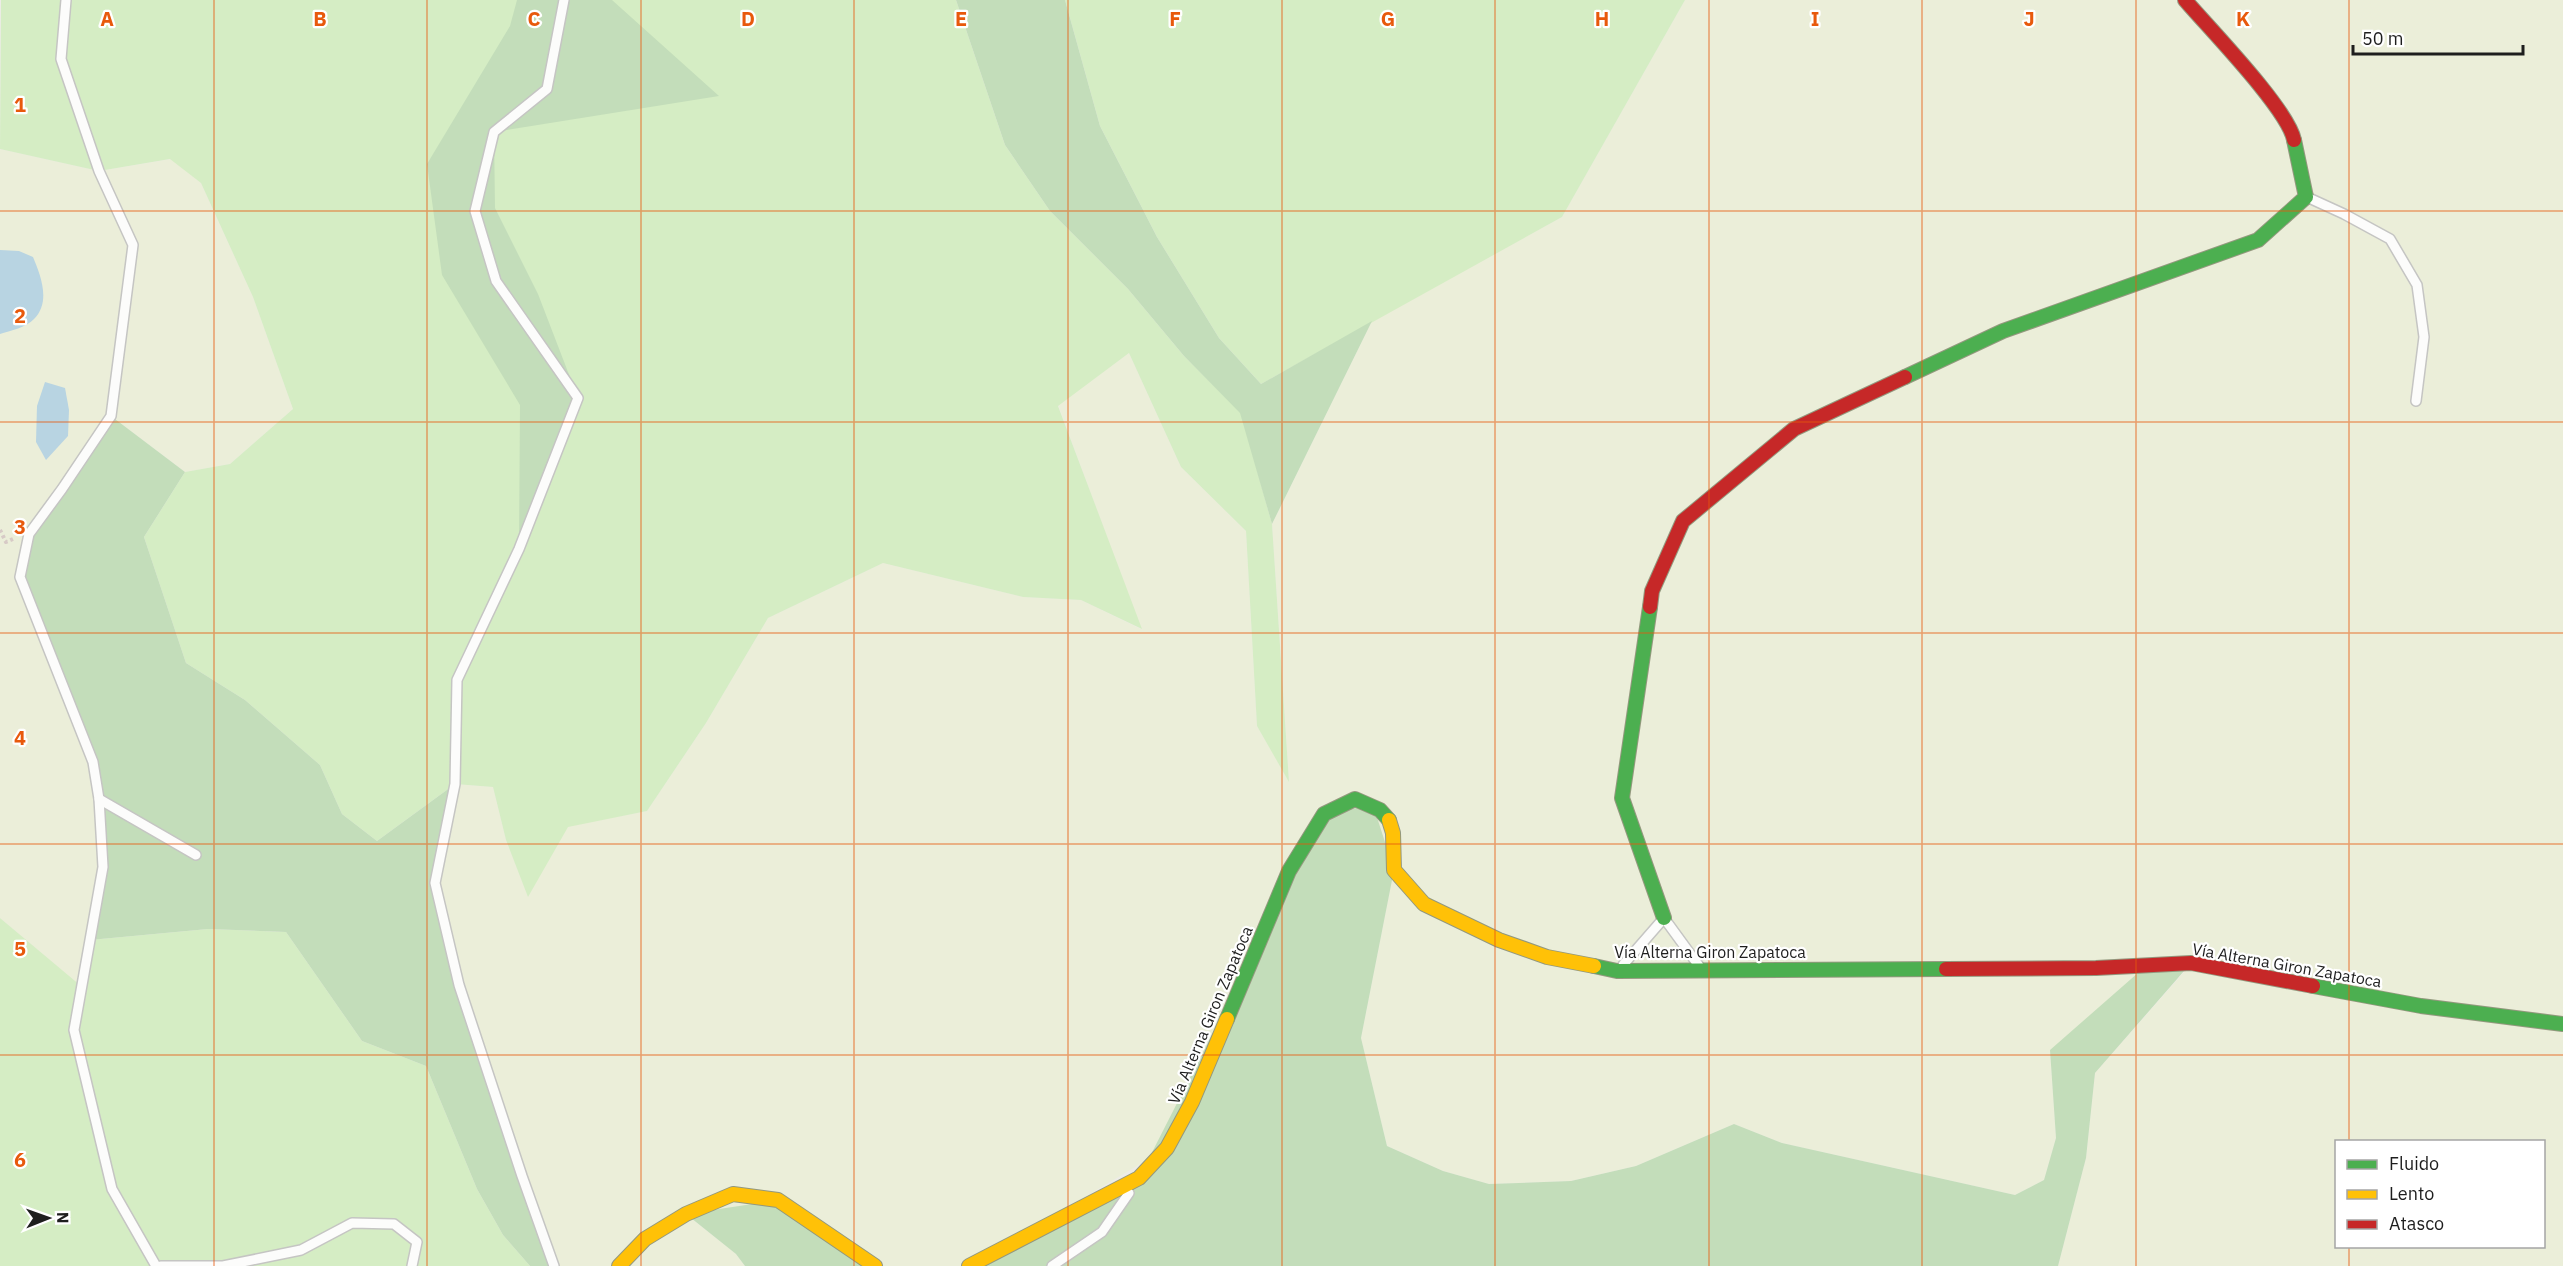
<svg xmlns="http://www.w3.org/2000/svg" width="2563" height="1266" viewBox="0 0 2563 1266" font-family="'IBM Plex Sans',sans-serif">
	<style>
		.farmland { fill: #ebeed9; fill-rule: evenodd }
		.grass { fill: #d5edc4 }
		.forest { fill: #c3ddba }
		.water { fill: #b8d4e2 }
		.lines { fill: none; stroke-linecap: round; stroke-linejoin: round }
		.lane-casing { stroke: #c5c5c3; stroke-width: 12 }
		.fast-casing { stroke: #93987e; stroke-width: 16 }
		.slow-casing { stroke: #93987e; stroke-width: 16 }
		.jam-casing { stroke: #93987e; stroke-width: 16 }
		.path { stroke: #d7cac6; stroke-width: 4; stroke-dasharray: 3 3; stroke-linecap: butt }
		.lane { stroke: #fcfcfb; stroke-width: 9 }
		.fast { stroke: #4caf50; stroke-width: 14 }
		.slow { stroke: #ffc107; stroke-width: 14 }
		.jam { stroke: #c62828; stroke-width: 14 }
		.grid { fill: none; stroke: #e8590c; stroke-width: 1.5; stroke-opacity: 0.55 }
		.labels { text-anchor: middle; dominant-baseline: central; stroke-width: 4.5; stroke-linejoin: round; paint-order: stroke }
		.street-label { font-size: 16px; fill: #1e1e1e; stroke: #fff }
		.grid-label { font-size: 20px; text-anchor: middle; font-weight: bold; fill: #e8590c; stroke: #fff; stroke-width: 4.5; stroke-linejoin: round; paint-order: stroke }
	</style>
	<rect width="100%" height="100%" fill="#edece7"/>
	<g class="farmland">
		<path d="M1685,0H2563V1266H2058L2086,1158L2095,1073L2191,964L2050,1050L2056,1138L2044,1180L2015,1195L1782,1143L1734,1124L1636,1166L1571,1181L1489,1184L1443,1171L1387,1146L1361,1038L1394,870L1167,1148L969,1266H875L687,1215L736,1254L745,1266H554L459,985L435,883L455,784L493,787L506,840L528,896L568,826L647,811L706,723L768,618L883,563L1023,597L1081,600L1141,629L1058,405L1129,353L1181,467L1246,531L1257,726L1289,781L1272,524L1372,321L1562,217ZM2336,1142H2544V1246H2336Z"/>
		<polygon points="0,149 99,171 171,159 201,183 253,297 293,409 230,464 185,472 111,416 93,762 103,867 81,987 0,918"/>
	</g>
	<g class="grass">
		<polygon points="1,0 956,0 1005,145 1050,211 1128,289 1184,356 1241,413 1272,524 1289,782 1257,726 1246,531 1181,467 1129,353 1058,406 1142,629 1081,600 1023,597 883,563 768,618 706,723 647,811 568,827 528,897 506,840 493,787 455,784 377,841 342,814 320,765 245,700 186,663 144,537 185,472 230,464 293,409 253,297 201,183 170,159 99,171 0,149"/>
		<polygon points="1065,0 1685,0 1562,217 1261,384 1219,338 1157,237 1100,126"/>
		<polygon points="0,918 81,986 90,940 208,929 286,932 362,1041 426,1066 477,1189 503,1235 530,1266 0,1266"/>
	</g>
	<g class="forest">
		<polygon points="517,0 612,0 719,96 494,132 495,208 538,294 578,398 519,549 520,405 442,275 427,164 510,26"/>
		<polygon points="956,0 1065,0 1100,126 1157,237 1219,338 1261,384 1372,321 1272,524 1240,413 1184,356 1128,289 1050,211 1005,145"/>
		<polygon points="111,416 185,472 144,537 186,663 245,700 320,765 342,814 377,841 455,784 435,883 459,985 554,1266 530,1266 503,1235 477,1189 426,1066 362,1041 286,932 208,929 90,940 103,867 93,762 20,577 29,534"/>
		<polygon points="1373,805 1394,870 1361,1038 1387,1146 1443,1171 1489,1184 1571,1181 1636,1166 1734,1124 1782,1143 2015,1195 2044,1180 2056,1138 2050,1050 2147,965 2191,963 2095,1073 2086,1158 2058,1266 969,1266 1139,1178 1324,814"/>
		<polygon points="778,1200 875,1266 745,1266 736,1254 686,1214"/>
	</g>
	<g class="water">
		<path d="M0,250L19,251L33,257C41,276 51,302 34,319C27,327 10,331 0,334Z"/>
		<polygon points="45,382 65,388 69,410 68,436 46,460 36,442 37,406"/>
	</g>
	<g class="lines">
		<defs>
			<g id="lane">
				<polyline points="66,0 61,59 99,171 133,245 111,416 62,489 29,534 20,577 93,762 99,799 103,867 74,1030 112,1189 156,1266"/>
				<polyline points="2309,198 2344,214 2390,239 2417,285 2424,337 2416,401"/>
				<polyline points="99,799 196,855"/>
				<polyline points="1623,965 1664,918 1699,966"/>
				<polyline points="161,1266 223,1266 301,1250 352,1223 394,1224 417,1242 412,1266"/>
				<polyline points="554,1266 522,1176 459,985 435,883 455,784 457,680 519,549 578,398 496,281 475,211 494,132 547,89 564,0"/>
				<polyline points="1052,1266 1102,1232 1129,1193"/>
			</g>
			<g id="fast">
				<polyline points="1905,377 2003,331 2258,240 2306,197 2294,140"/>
				<polyline points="1650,607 1622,798 1664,918"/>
				<polyline points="1594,966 1617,971 1946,969"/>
				<polyline points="2313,986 2421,1006 2563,1024"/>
				<polyline points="1227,1019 1289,871 1324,814 1355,799 1380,810 1389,820"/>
			</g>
			<g id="slow">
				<polyline points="1389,820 1393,833 1394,870 1424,904 1499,940 1547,957 1594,966"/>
				<polyline points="619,1266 645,1239 686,1214 733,1194 778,1200 875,1266"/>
				<polyline points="969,1266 1139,1178 1167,1148 1192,1102 1227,1019"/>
			</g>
			<g id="jam">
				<path d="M2185,0C2209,28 2288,109 2294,140"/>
				<polyline points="1650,607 1652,591 1683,521 1794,429 1905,377"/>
				<polyline points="1946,969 2096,968 2191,963 2313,986"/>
			</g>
		</defs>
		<use href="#lane" class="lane-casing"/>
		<use href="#fast" class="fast-casing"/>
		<use href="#slow" class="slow-casing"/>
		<use href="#jam" class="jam-casing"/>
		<polyline class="path" points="0,530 6,542 13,539"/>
		<use href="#lane" class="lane"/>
		<use href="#fast" class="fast"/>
		<use href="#slow" class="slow"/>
		<use href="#jam" class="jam"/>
	</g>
	<path class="grid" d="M214,0V1266M427,0V1266M641,0V1266M854,0V1266M1068,0V1266M1282,0V1266M1495,0V1266M1709,0V1266M1922,0V1266M2136,0V1266M2349,0V1142M0,211H2563M0,422H2563M0,633H2563M0,844H2563M0,1055H2563M2349,1246V1266"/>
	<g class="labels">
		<g class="street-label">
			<text x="1710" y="952">Vía Alterna Giron Zapatoca</text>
			<text transform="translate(2287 965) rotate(10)">Vía Alterna Giron Zapatoca</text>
			<text transform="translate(1210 1015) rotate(-67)">Vía Alterna Giron Zapatoca</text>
		</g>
	</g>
	<g class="grid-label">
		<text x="107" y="26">A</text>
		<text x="320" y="26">B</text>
		<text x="534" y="26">C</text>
		<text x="748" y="26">D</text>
		<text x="961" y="26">E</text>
		<text x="1175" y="26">F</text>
		<text x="1388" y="26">G</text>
		<text x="1602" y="26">H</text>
		<text x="1815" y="26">I</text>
		<text x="2029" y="26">J</text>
		<text x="2243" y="26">K</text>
		<text x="20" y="112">1</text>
		<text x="20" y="323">2</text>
		<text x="20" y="534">3</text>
		<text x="20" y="745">4</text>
		<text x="20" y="956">5</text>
		<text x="20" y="1167">6</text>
	</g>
	<rect x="2335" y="1140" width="210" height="108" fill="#ffffff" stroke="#a5a5a5" stroke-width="1.5"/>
	<rect x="2347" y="1160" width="30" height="9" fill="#4caf50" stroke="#a5a5a5" stroke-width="1.5"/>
	<text x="2389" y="1170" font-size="18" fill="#1e1e1e">Fluido</text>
	<rect x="2347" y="1190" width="30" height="9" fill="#ffc107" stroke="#a5a5a5" stroke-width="1.5"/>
	<text x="2389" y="1200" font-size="18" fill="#1e1e1e">Lento</text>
	<rect x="2347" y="1220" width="30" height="9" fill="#c62828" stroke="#a5a5a5" stroke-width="1.5"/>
	<text x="2389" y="1230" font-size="18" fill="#1e1e1e">Atasco</text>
	<g transform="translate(48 1218) rotate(89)" stroke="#ffffff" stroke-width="4.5" paint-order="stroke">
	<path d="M0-4.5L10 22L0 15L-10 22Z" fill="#1e1e1e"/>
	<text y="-9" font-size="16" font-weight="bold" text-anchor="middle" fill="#1e1e1e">N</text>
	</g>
	<path d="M2353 45v9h170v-9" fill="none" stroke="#1e1e1e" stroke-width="3"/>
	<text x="2362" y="45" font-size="18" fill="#1e1e1e" stroke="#ffffff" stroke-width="4.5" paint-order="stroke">50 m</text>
</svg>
